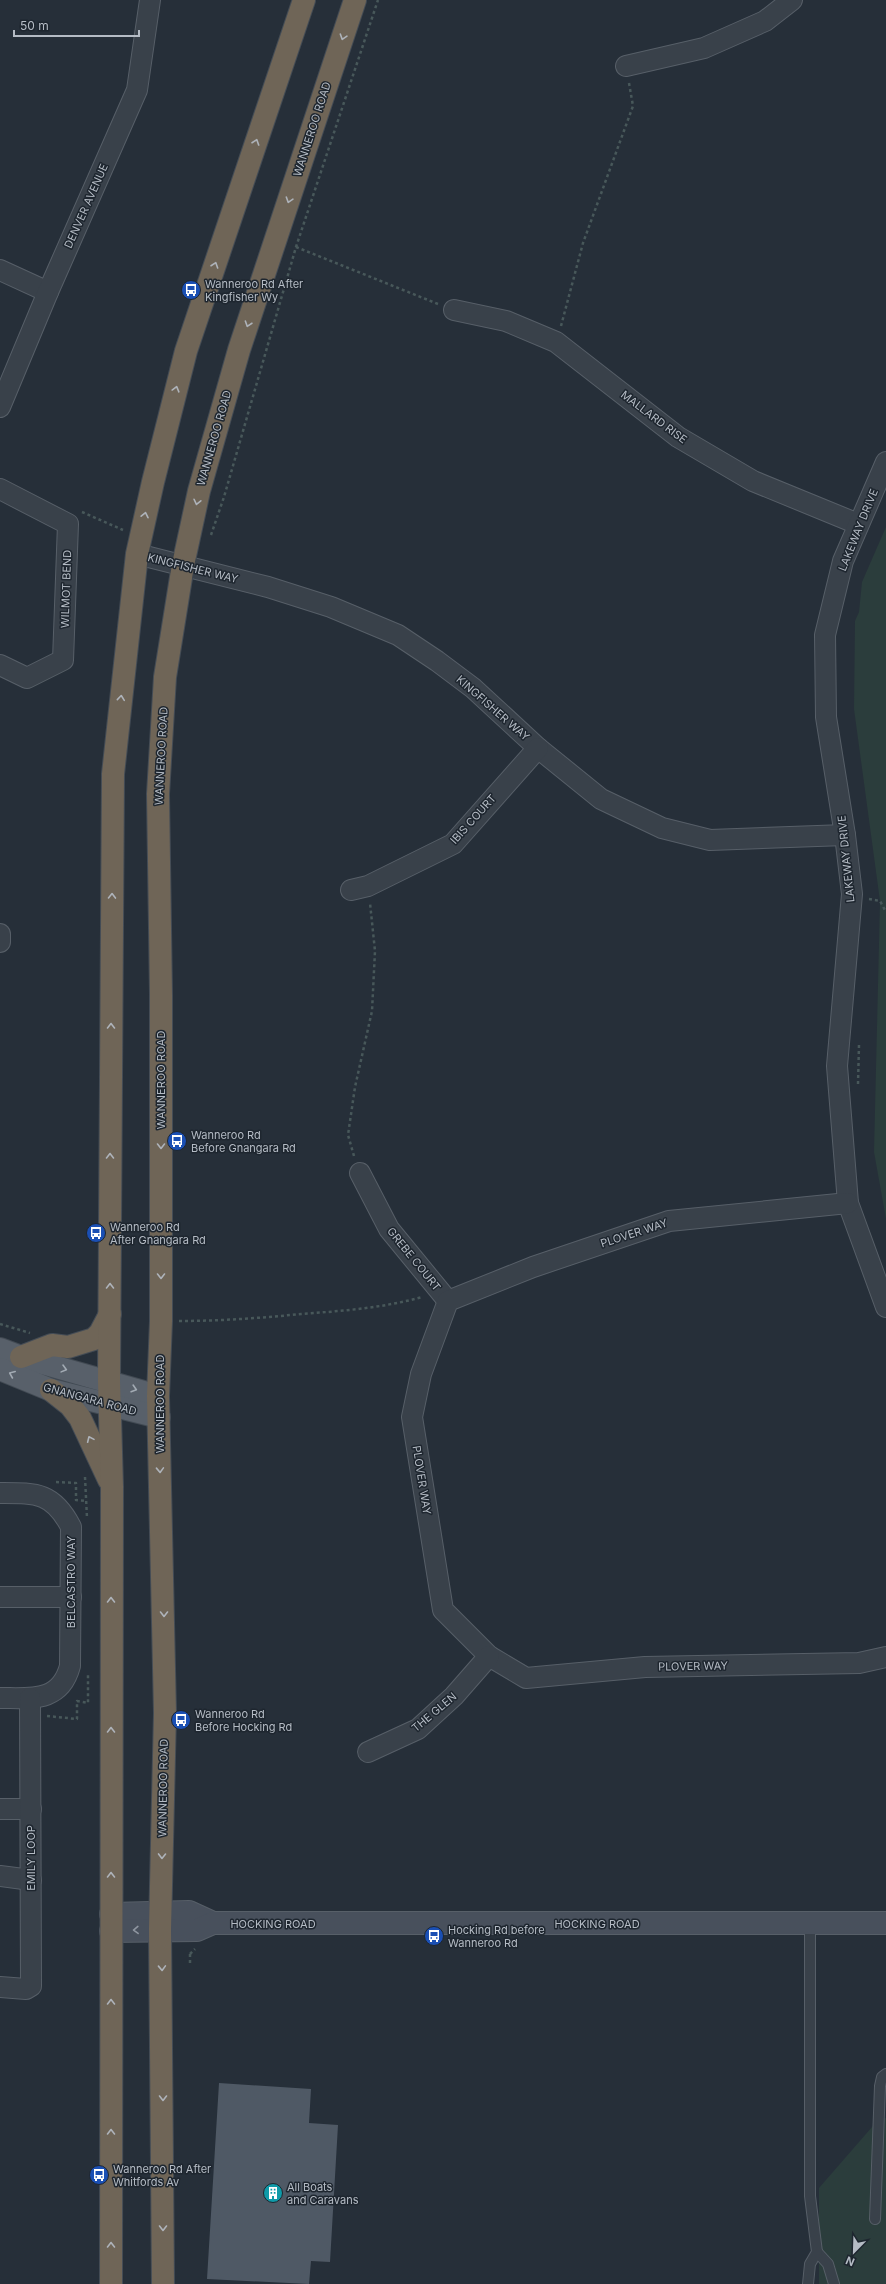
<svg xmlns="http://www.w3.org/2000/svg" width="886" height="2284" viewBox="0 0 886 2284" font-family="Inter,sans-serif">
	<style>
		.green { fill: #2b3d3c }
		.building { fill: #4f5965 }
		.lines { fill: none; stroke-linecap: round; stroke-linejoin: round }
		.lane-casing { stroke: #575f68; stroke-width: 12 }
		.street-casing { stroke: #575f68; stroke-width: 22 }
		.secondary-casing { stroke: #575f68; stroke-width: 24 }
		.primary-casing { stroke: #424a53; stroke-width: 24 }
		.highway-casing { stroke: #444c55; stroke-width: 24 }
		.path { stroke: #48585a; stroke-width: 2.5; stroke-dasharray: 3 3; stroke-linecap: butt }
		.lane { stroke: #39414a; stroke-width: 10 }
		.street { stroke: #39414a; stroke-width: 20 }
		.secondary { stroke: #48505c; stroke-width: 22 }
		.primary { stroke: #58606a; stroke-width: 22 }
		.highway { stroke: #6f6557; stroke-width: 22 }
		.oneway { stroke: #aeb3ba }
		.oneway2 { stroke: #a2aab3 }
		.oneway3 { stroke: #8f96a0 }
		.labels { text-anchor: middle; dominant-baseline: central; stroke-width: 3; stroke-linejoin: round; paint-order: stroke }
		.street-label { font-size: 11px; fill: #b5bcc5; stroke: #1e262f }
		.poi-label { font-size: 11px; fill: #b5bcc5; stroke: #1e262f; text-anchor: start }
	</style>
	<rect width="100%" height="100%" fill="#262f39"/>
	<g class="green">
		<polygon points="886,527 886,1219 874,1152 880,901 854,709 855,621 859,612 862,582"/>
		<polygon points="886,2118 886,2284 819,2284 819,2188 879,2119"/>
	</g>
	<polygon class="building" points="219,2083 311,2089 309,2123 338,2125 330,2262 311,2261 309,2284 207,2279"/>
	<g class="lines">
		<defs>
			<g id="lane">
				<polyline points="875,2219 880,2086 882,2077 886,2074"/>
				<polyline points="817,2252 828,2264 834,2284"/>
				<polyline points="808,2284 810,2264 817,2252 810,2196 810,1923"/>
			</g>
			<g id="street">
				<polyline points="626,66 704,48 765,21 792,0"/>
				<polyline points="0,270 48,292"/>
				<polyline points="454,310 506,321 556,342 678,437 753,481 858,524"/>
				<polyline points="0,407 48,292 137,90 150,0"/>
				<polyline points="886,462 843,561 825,635 826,717 845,835 852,894 837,1066 848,1203 886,1307"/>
				<polyline points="0,489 68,524 63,660 27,678 0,665"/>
				<polyline points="137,554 268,587 331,607 398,635 437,661 473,688 538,748 601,799 662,828 710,840 845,835"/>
				<polyline points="351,890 368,886 453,844 538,748"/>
				<polyline points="0,934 0,942"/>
				<polyline points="360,1173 389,1229 448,1301"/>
				<polyline points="848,1203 669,1221 533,1267 448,1301 421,1374 412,1417 443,1610 489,1656 526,1678 645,1667 859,1663 886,1657"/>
				<path d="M0,1493C36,1493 53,1492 71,1527L70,1666C60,1703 31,1698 0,1698"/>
				<polyline points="0,1597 71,1597"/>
				<polyline points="368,1752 418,1729 454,1696 489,1656"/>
				<polyline points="0,1809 31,1809"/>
				<polyline points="0,1876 31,1880"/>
				<polyline points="0,1987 26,1989 31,1986 30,1698"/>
			</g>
			<g id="secondary">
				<polyline points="111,1914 189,1912 213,1923"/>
				<polyline points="111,1931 197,1930 213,1923 886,1923"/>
			</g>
			<g id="primary">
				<polyline points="0,1349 21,1357 158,1396"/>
				<polyline points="0,1369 51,1390 159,1417"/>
			</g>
			<g id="highway">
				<polyline points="21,1357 52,1345 68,1347 94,1339 100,1333 110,1314"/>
				<polyline points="51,1390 70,1405 80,1418 109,1480"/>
				<polyline points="111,2284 112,1487 109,1381 113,774 137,554 153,482 186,351 304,0"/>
				<polyline points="163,2284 160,1929 165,1713 158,1396 161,1321 161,995 158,794 165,677 183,565 199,491 239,350 355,0"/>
			</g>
		</defs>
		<use href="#lane" class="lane-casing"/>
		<use href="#street" class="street-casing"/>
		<use href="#secondary" class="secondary-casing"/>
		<use href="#primary" class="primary-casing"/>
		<use href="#highway" class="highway-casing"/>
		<g class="path">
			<polyline points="296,247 438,304"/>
			<polyline points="561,326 583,243 633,106 629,83"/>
			<polyline points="82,512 123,530"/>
			<polyline points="211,535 224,497 296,247 378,0"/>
			<polyline points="869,899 880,901 886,912"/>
			<polyline points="858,1084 859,1045"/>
			<polyline points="354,1156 348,1135 355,1087 372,1011 375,951 370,903"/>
			<path d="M179,1321C220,1321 261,1318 301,1314C342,1311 383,1308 422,1297"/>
			<polyline points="0,1324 30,1333"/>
			<polyline points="85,1477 87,1518"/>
			<polyline points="56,1482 76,1483 76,1500 87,1501"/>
			<polyline points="47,1716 77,1719 77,1701 88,1703 88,1673"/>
			<polyline points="190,1954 195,1949"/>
			<polyline points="190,1954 190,1964"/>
		</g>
		<use href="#lane" class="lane"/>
		<use href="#street" class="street"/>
		<use href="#secondary" class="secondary"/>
		<use href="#primary" class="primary"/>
		<use href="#highway" class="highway"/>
	</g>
	<defs><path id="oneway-chevron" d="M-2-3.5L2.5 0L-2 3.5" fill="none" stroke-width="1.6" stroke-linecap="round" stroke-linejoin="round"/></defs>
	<g class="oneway">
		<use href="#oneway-chevron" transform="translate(343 37) rotate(108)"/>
		<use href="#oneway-chevron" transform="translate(256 142) rotate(-71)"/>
		<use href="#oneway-chevron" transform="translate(289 200) rotate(108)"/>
		<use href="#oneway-chevron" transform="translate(215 265) rotate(-71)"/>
		<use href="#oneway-chevron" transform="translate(248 324) rotate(109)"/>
		<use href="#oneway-chevron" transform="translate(176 389) rotate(-75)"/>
		<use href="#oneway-chevron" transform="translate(197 502) rotate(103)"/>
		<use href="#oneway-chevron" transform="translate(145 515) rotate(-78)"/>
		<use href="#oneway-chevron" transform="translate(121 698) rotate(-84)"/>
		<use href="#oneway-chevron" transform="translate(112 896) rotate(-89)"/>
		<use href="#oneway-chevron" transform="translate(111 1026) rotate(-90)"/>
		<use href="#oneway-chevron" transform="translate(161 1146) rotate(90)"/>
		<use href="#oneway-chevron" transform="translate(110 1156) rotate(-90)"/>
		<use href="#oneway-chevron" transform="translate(161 1276) rotate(90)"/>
		<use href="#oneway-chevron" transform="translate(110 1286) rotate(-90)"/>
		<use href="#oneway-chevron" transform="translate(90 1439) rotate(-114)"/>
		<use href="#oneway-chevron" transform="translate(160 1470) rotate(88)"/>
		<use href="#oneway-chevron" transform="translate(111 1600) rotate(-90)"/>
		<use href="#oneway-chevron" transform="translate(164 1614) rotate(90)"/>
		<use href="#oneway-chevron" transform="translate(111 1730) rotate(-90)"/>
		<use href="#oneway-chevron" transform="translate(162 1856) rotate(91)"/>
		<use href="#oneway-chevron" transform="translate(111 1875) rotate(-90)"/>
		<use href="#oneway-chevron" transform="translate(162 1968) rotate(88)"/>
		<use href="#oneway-chevron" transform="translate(111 2002) rotate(-90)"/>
		<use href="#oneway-chevron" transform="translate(163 2098) rotate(90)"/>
		<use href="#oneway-chevron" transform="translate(111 2132) rotate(-90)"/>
		<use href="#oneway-chevron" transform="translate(163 2228) rotate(90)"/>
		<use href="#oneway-chevron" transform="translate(111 2245) rotate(-90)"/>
	</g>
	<g class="oneway2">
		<use href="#oneway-chevron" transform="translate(64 1369) rotate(15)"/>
		<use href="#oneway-chevron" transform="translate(12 1374) rotate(-157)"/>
		<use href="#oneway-chevron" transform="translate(134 1389) rotate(17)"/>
	</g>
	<use class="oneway3" href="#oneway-chevron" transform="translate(136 1930) rotate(178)"/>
	<defs>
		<symbol id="bus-disc" viewBox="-11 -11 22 22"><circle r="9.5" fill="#1a4fb4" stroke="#1e262f"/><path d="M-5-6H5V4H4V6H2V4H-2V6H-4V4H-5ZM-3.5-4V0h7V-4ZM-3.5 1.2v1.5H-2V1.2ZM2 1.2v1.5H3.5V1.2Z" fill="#fff"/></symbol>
		<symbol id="building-disc" viewBox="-11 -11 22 22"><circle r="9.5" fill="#0f9aa8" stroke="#1e262f"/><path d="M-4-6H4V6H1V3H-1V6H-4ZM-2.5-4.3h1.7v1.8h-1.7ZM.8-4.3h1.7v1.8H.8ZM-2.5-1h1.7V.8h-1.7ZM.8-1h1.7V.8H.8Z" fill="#fff"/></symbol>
	</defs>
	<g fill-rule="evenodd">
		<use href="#bus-disc" x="180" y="279" width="22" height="22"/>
		<use href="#bus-disc" x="166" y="1130" width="22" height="22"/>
		<use href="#bus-disc" x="85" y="1222" width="22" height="22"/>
		<use href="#bus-disc" x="170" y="1709" width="22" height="22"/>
		<use href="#bus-disc" x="423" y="1925" width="22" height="22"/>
		<use href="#bus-disc" x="88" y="2164" width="22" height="22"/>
		<use href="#building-disc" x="262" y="2182" width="22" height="22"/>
	</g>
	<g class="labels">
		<g class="street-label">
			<text transform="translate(312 129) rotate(-72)">WANNEROO ROAD</text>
			<text transform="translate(86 206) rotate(-66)">DENVER AVENUE</text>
			<text transform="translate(654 417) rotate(37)">MALLARD RISE</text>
			<text transform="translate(214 438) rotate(-74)">WANNEROO ROAD</text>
			<text transform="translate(858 530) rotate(-68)">LAKEWAY DRIVE</text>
			<text transform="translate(193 568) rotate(14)">KINGFISHER WAY</text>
			<text transform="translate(66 589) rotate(-88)">WILMOT BEND</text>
			<text transform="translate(493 708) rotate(41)">KINGFISHER WAY</text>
			<text transform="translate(161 756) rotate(-87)">WANNEROO ROAD</text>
			<text transform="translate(473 819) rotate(-48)">IBIS COURT</text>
			<text transform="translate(846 859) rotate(-96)">LAKEWAY DRIVE</text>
			<text transform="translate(161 1080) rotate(-90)">WANNEROO ROAD</text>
			<text transform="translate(634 1233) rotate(-18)">PLOVER WAY</text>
			<text transform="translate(414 1259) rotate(51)">GREBE COURT</text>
			<text transform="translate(90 1399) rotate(15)">GNANGARA ROAD</text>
			<text transform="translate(160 1404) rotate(-90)">WANNEROO ROAD</text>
			<text transform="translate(422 1480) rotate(81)">PLOVER WAY</text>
			<text transform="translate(71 1582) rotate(-90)">BELCASTRO WAY</text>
			<text transform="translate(693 1666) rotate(-1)">PLOVER WAY</text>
			<text transform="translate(434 1712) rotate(-40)">THE GLEN</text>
			<text transform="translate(163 1788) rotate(-89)">WANNEROO ROAD</text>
			<text transform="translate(31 1858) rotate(-90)">EMILY LOOP</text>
			<text x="273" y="1924">HOCKING ROAD</text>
			<text x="597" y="1924">HOCKING ROAD</text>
		</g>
		<g class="poi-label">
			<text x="205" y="284">Wanneroo Rd After<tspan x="205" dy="13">Kingfisher Wy</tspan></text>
			<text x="191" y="1135">Wanneroo Rd<tspan x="191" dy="13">Before Gnangara Rd</tspan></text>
			<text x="110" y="1227">Wanneroo Rd<tspan x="110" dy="13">After Gnangara Rd</tspan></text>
			<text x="195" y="1714">Wanneroo Rd<tspan x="195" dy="13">Before Hocking Rd</tspan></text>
			<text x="448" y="1930">Hocking Rd before<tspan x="448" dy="13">Wanneroo Rd</tspan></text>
			<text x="113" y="2169">Wanneroo Rd After<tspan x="113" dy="13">Whitfords Av</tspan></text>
			<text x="287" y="2187">All Boats<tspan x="287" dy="13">and Caravans</tspan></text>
		</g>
	</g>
	<g transform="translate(854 2252) rotate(203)" stroke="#1e262f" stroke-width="3" paint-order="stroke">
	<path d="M0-3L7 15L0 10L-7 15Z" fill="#b5bcc5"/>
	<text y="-6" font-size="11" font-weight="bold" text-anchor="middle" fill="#b5bcc5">N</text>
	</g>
	<path d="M14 30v6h125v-6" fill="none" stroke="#b5bcc5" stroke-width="2"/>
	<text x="20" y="30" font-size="12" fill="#b5bcc5" stroke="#1e262f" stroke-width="3" paint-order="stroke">50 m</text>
</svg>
